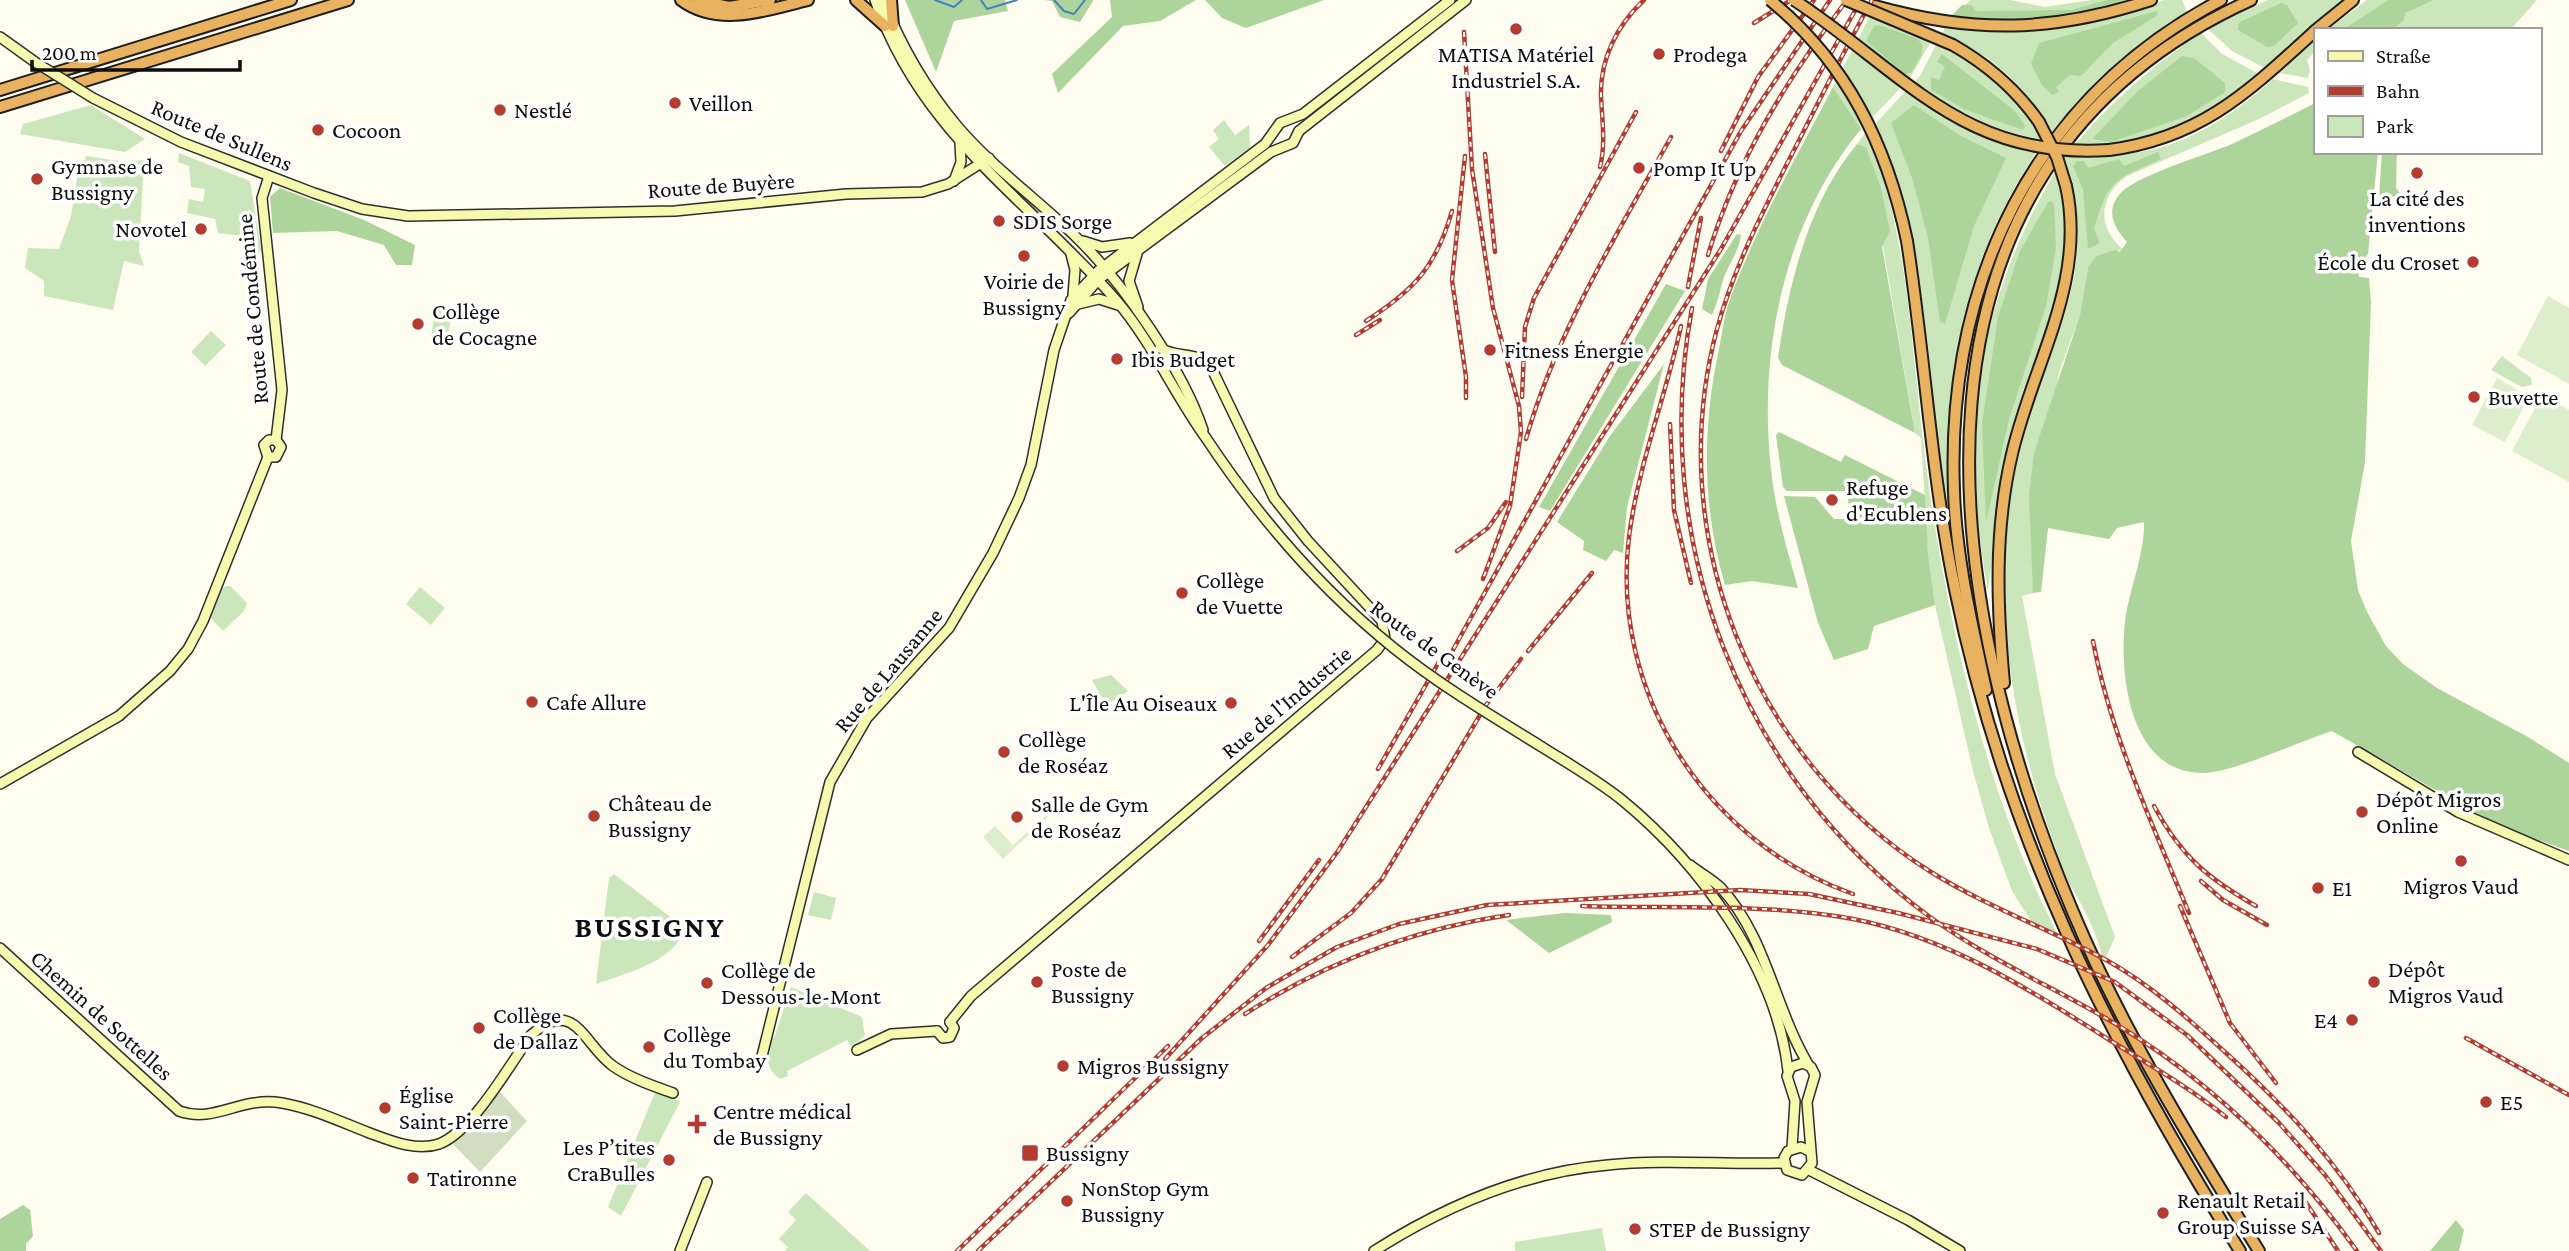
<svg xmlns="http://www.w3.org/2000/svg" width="2569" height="1251" viewBox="0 0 2569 1251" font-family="'Crimson Pro',serif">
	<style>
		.green { fill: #cbe6bb }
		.forest { fill: #add59b }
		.cemetery { fill: #d1dec1 }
		.pitch { fill: #dec }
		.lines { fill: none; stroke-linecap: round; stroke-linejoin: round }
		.stream { stroke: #437fc3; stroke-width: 2 }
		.secondary-casing { stroke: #2f2f2f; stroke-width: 12 }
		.highway-casing { stroke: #1e1e1e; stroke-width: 14 }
		.secondary { stroke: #f7f9ae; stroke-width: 9 }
		.highway { stroke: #e9b261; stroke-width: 10 }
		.rail-casing { stroke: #b33b30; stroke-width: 4.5 }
		.rail { stroke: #fff; stroke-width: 2; stroke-dasharray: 5; stroke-linecap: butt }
		.secondary-bridge-casing { stroke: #2f2f2f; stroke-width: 12; stroke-linecap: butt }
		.highway-bridge-casing { stroke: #1e1e1e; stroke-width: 14; stroke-linecap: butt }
		.secondary-bridge { stroke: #f7f9ae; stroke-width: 9 }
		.highway-bridge { stroke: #e9b261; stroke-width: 10 }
		.poi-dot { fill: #b33b30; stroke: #fff; stroke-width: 2.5 }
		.labels { text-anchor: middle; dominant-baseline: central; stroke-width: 7; stroke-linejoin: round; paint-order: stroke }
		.poi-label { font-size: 23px; fill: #0d0d0d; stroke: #fff; text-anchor: start }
		.street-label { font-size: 23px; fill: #0d0d0d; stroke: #fff }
		.district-label { font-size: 30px; font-weight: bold; letter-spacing: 2px; fill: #0d0d0d; stroke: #fff }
	</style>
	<rect width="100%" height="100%" fill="#fefdef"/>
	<g class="green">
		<polygon points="1971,0 2010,0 2045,7 2092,0 2131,0 2042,20 1948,18"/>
		<path d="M2165,0H2182L2187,12C2135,43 2091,84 2052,131C2026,87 1990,52 1942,34L1945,27C2023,39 2091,23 2165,0Z"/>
		<polygon points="2267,0 2345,0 2267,69 2232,51 2208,29"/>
		<polygon points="2367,0 2388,0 2342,30 2327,30"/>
		<polygon points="2427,0 2537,0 2510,30 2365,30"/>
		<polygon points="1870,16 1931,41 1910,78 1861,129 1833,87"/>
		<path d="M2201,33L2222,54L2261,75L2206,116L2146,139L2073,147C2111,102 2152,66 2201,33Z"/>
		<polygon points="2315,40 2315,51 2307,60 2310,70 2308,78 2280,73"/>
		<path d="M1937,43C1983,67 2018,95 2044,141C1949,276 1938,417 1957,576C1935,469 1935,359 1914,252C1905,208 1890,166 1875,124L1920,76Z"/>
		<path d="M2273,79L2308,87L2309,93L2259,119L2127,176C2099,195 2096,227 2123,249L2088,267L2080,315L2059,372L2033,593L2022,596L2055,774L2115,937L2106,957L2102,956C2097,933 2082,904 2070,885C2062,870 2057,851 2051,835C2021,752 2003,659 2004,571C2005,512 2017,455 2035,400C2067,306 2096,255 2063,155C2086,154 2110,156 2133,153C2186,147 2235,114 2273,79Z"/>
		<polygon points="91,105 145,139 125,152 20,134 23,124"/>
		<polygon points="1224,120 1235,135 1249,125 1250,148 1225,166 1209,147 1219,139 1213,130"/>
		<path d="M1867,131C1910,237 1911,353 1926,465C1946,618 1986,796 2057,933L2031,921L2012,891L1989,828L1973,771L1935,605L1928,553L1921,438L1915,433L1866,147L1857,144Z"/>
		<polygon points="179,153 250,181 261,249 256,261 251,237 218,233 215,219 187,213 189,199 203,202 205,189 191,187 189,166 178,162"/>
		<polygon points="86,156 125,162 144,160 139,251 144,266 124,261 113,310 44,296 44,281 25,268 28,248 59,249 71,216 78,172 83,169"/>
		<path d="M2057,169L2067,239L2058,298L2000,491L1988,592C1960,436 1974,306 2057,169Z"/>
		<polygon points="437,303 453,307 448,334 431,336"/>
		<polygon points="211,331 226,345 205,366 191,352"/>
		<polygon points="2502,356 2531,378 2532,385 2522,387 2491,370"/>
		<polygon points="230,586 247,603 244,611 223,631 210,617 222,587"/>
		<polygon points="420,587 445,608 431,625 406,604"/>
		<polygon points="1111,675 1128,691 1106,705 1092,680"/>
		<path d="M614,874L677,922L682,935C669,963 624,974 596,984L609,878Z"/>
		<polygon points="814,892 836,898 831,920 808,915"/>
		<path d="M791,987L862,1017L865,1036L851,1047L847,1040L787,1071L788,1076L780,1079C765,1069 766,1052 769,1037L774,1038Z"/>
		<polygon points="656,1090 680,1102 621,1216 608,1207"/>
		<polygon points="806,1193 870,1251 785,1251 788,1247 779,1239 796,1220 788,1212"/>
		<polygon points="1602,1228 1606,1251 1515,1251 1515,1242"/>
	</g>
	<g class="forest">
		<polygon points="905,0 1005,0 1008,11 954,21 936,72"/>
		<polygon points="1044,0 1093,0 1093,1 1080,22 1060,17 1052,1"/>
		<polygon points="1110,0 1196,0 1160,21 1123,26 1058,93 1052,74 1112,17"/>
		<polygon points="1205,0 1324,0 1246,28 1222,18"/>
		<path d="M2107,0H2124C2079,13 1995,35 1953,14L1962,5H1971L1976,11L2071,10Z"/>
		<polygon points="2388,0 2434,0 2405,13 2404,20 2391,30 2342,30"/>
		<polygon points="2281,3 2287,5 2298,23 2274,46 2267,47 2238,30 2238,23"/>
		<polygon points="2157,11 2158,15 2113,43 2081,76 2070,75 2056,87 2059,92 2052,95 2042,85 2031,64 2039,43"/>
		<polygon points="1879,25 1918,39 1923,46 1921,56 1911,73 1905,74 1866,41 1874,26"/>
		<polygon points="1942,54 2015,111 2025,126 2023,130 1966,110 1931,90 1931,77 1939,80 1945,66 1937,62"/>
		<polygon points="2182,56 2194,58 2225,83 2225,92 2187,116 2111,142 2092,139 2139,90"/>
		<path d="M1833,87L1861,129C1784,222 1758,351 1771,469C1775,510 1787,549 1798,588L1752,581L1725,585C1702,507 1702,428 1719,349C1722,334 1724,317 1729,302C1756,227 1796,158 1833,87Z"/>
		<path d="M2315,103V152H2378L2368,254L2358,270L2359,277L2369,278L2371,303L2365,462L2351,541L2358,590L2367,612L2386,646L2403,664L2437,688L2528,737L2569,763V851L2495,824L2332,731C2298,742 2237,771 2205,773C2130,775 2119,676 2125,622C2129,589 2145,555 2144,522L2117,528L2109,539L2048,528L2041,592L2033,593L2029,496L2034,453L2080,315L2088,267L2097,256L2115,250L2120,252L2127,242C2115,229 2105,212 2119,195C2134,176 2206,155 2232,144C2260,131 2288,117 2315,103Z"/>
		<polygon points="1914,105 1961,136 2006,158 1974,226 1945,324 1940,322 1928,237 1912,178 1891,123"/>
		<path d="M1857,144L1866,147L1881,188L1890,231L1882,247L1915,433L1782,365L1778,358C1789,283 1808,203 1857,144Z"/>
		<path d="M2158,152L2161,159C2114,180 2109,179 2094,229L2100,243L2088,249L2083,189L2073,166L2077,161H2084L2088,168L2119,159L2124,166Z"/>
		<polygon points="2382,152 2397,152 2396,188 2403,197 2379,196"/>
		<polygon points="280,188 364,220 415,245 412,265 396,265 384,245 337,231 273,233 270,197"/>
		<polygon points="2052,201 2054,204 2056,248 2046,306 2009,419 1986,523 1982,424 1998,317 2020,251 2048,202"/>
		<path d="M1737,234L1741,235C1739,251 1730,262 1724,277C1720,290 1718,302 1712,315L1702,309L1708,279Z"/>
		<polygon points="1666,284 1685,291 1550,511 1539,507"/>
		<polygon points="1664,364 1627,507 1623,553 1614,550 1606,561 1583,550 1584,541 1557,522 1610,436"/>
		<polygon points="1779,432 1841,462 1845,455 1925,495 1928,553 1935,605 1874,626 1868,649 1834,660 1818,623 1784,496 1815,497 1834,519 1852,519 1846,491 1787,491 1783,487 1776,435"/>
		<polygon points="1564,913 1611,915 1612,922 1549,953 1506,920"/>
		<polygon points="23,1205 30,1210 33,1236 26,1244 26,1251 0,1251 0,1219"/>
		<polygon points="2456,1220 2464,1230 2459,1251 2430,1251"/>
	</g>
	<polygon class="cemetery" points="499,1091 527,1121 480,1172 451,1142 459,1138"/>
	<g class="pitch">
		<polygon points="2548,296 2569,308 2569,384 2517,355"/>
		<polygon points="2497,378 2529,397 2505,442 2472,425"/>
		<polygon points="2542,395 2569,410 2569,482 2512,451"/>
		<polygon points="1046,815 1048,817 1003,859 983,837 995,826 1013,845"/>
	</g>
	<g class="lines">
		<g class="stream">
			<polyline points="935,0 954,7 962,0"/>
			<polyline points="981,0 987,9 1017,0"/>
			<polyline points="1054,0 1064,11 1074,14 1085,0"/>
		</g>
		<defs>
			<g id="secondary">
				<path d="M875,0C922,135 1027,198 1116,300C1152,342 1174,394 1206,438"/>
				<path d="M883,0C901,46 926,89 958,127C994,169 1040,201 1079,240C1124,284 1183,370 1203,430"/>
				<polyline points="0,37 35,62"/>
				<polyline points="93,98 181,142 314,193 362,209 408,216 675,211 846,194 922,192 948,184 989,158"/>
				<polyline points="1299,131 1466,0"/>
				<polyline points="269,176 262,198 282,390 276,440"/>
				<polyline points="954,181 961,162 960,143"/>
				<polyline points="1083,241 1102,247 1130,243"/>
				<polyline points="1071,254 1075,270 1073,295"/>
				<polyline points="1137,254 1129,281 1138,307"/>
				<polyline points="1078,304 1099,299 1118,305"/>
				<polyline points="1069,313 1098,280 1271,152 1293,143 1299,131"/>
				<polyline points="268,457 276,457 281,447 276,440"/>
				<polyline points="268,457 264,445 269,440 276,440"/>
				<path d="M1542,747C1569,764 1597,780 1622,800C1700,864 1777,969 1788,1071"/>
				<polyline points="2358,752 2458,812 2569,860"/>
				<polyline points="0,784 119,716 170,671 188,649 203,621 268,457"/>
				<path d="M1690,865C1700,873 1712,879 1721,888C1766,936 1775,1009 1808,1064"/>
				<path d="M0,948L179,1111C216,1124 239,1096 282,1103C311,1108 339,1121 367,1132C389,1140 415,1152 439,1144C473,1131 510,1064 531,1035C575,996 583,1044 613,1066C630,1078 653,1086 673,1093"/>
				<path d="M950,1022L971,996L1377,650L1385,639L1382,621L1308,541L1274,498L1210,365C1196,351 1176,358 1160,348"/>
				<polyline points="937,1031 943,1038 950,1037 954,1028 950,1022"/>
				<polyline points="857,1050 891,1034 937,1031"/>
				<polyline points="762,1056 830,782 867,718 949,628 993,553 1019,498 1031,465 1054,350 1071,300 1098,271 1265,144 1280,123 1303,114 1450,0"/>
				<polyline points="1792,1148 1795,1101 1787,1076 1791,1067 1803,1063 1811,1067 1815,1075 1807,1102 1812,1163 1802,1175 1787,1170 1784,1158 1788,1151 1801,1147 1809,1151"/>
				<polyline points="1809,1170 1908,1220 1960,1251"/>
				<polyline points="680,1251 707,1182"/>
				<path d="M1374,1251C1445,1206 1524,1172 1608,1165C1666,1159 1725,1165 1784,1163"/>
			</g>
			<g id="highway">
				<path d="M681,0C719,28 767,10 808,0"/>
				<polyline points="696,0 729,7 770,0"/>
				<polyline points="856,0 885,26"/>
				<polyline points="891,0 893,26"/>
				<path d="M2251,0C1875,170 1941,601 2073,912C2123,1031 2191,1142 2259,1251"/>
				<path d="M1875,6C1975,34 2053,32 2151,0"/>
				<polyline points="2316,30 2353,0"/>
				<path d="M1953,45C1988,65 2016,89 2039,122"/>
				<polyline points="0,90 291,0"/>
				<polyline points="0,107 348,0"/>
				<path d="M2109,150C2202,138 2249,91 2315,31"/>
				<path d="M1907,241C1925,357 1931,474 1955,589C2005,835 2108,1040 2240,1251"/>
				<path d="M2004,683C1997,606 1994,530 2012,454C2033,363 2087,282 2066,186"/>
				<path d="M1986,690C1972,624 1956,558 1954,491C1946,283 2033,99 2221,0"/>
			</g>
		</defs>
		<use href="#secondary" class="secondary-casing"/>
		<use href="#highway" class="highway-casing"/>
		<use href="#secondary" class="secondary"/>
		<use href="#highway" class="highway"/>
		<defs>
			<g id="rail">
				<path d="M1872,0C1844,51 1818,103 1792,154C1763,211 1734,267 1717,329C1662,534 1751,759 1931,872C1987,907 2050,929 2108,961C2152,986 2189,1019 2226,1053C2286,1107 2338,1162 2379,1233"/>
				<polyline points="1754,23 1791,0"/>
				<polyline points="1464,32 1472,169 1493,308 1519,406 1521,432 1510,506 1483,579"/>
				<polyline points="1721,151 1758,77 1814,0"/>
				<polyline points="1485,154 1495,252"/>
				<polyline points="1465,156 1452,280 1466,377 1466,398"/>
				<path d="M1600,167C1606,143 1602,120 1601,96C1600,59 1617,25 1644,0"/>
				<path d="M1708,255C1737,159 1787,79 1847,0"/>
				<polyline points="1688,287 1701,218"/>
				<path d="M1692,308C1649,539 1739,778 1930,917C1988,959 2053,987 2114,1023C2211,1081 2291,1159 2357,1251"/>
				<path d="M1366,321C1414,290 1436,267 1452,211"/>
				<path d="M1681,326C1666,396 1638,465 1629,537C1610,693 1706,842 1853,894"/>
				<polyline points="1356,335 1380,320"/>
				<polyline points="1522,397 1525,327 1534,298 1636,112"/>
				<polyline points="1670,424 1674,510 1691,583"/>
				<path d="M1526,439C1557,331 1617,234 1671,137"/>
				<polyline points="1457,551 1488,528 1506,502"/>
				<path d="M2093,641C2111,736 2152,823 2189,913"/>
				<polyline points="1528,651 1592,573"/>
				<polyline points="1444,666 1741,131 1830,0"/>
				<polyline points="1378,769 1444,653"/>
				<path d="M2154,806C2181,856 2207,878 2256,906"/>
				<polyline points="2201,881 2223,900 2267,925"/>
				<path d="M1582,906C1669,909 1769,903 1853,919C1947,937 2031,990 2111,1041C2150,1065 2190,1088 2226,1117"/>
				<polyline points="2180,906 2230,1023 2276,1083"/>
				<polyline points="1259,941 1319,860"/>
				<polyline points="1292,957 1351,913 1382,879 1486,705 1521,659"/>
				<path d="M1245,1014C1326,962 1414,929 1509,915"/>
				<polyline points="2466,1038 2569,1095"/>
				<polyline points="1165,1059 1268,945 1338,851 1721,249 1861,0"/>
				<polyline points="2299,1192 2338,1251"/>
				<polyline points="957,1251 1168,1046"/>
				<polyline points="978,1251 1202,1038 1266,988 1337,947 1399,924 1487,905 1740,890 1809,894 1898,913 2037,949 2115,982 2187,1035 2279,1123 2325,1175 2381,1251"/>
			</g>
		</defs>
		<use href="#rail" class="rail-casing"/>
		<use href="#rail" class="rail"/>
		<defs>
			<g id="secondary-bridge">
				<polyline points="35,62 93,98"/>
				<path d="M1206,438C1259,518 1320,589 1395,649C1441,686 1492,716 1542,747"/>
			</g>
			<g id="highway-bridge">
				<path d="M1770,0C1847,63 1887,145 1907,241"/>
				<path d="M1794,0C1904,72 1963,160 2109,150"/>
				<polyline points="1846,0 1953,45"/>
				<polyline points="2039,122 2057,157 2066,186"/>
			</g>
		</defs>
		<use href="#secondary-bridge" class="secondary-bridge-casing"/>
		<use href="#highway-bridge" class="highway-bridge-casing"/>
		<use href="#secondary-bridge" class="secondary-bridge"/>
		<use href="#highway-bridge" class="highway-bridge"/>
	</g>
	<g class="poi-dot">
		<circle cx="1516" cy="29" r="7"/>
		<circle cx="1659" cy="54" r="7"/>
		<circle cx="675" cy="103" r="7"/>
		<circle cx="500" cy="110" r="7"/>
		<circle cx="318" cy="130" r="7"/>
		<circle cx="1639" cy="168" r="7"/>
		<circle cx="2417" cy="173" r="7"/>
		<circle cx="37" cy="179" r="7"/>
		<circle cx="999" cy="221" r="7"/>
		<circle cx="201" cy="229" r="7"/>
		<circle cx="1024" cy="256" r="7"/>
		<circle cx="2473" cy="262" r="7"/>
		<circle cx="418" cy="324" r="7"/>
		<circle cx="1490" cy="350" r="7"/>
		<circle cx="1117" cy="359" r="7"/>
		<circle cx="2474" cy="397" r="7"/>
		<circle cx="1832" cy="500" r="7"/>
		<circle cx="1182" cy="593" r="7"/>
		<circle cx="532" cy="702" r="7"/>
		<circle cx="1231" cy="703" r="7"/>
		<circle cx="1004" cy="752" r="7"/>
		<circle cx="2362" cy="812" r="7"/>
		<circle cx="594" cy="816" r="7"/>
		<circle cx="1017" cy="817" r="7"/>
		<circle cx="2461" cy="861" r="7"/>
		<circle cx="2318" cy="888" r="7"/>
		<circle cx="1037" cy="982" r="7"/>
		<circle cx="2374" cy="982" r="7"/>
		<circle cx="707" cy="983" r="7"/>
		<circle cx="2352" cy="1020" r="7"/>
		<circle cx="479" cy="1028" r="7"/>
		<circle cx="649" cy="1047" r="7"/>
		<circle cx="1063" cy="1066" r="7"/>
		<circle cx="2486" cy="1102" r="7"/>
		<circle cx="385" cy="1108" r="7"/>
		<path d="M693.5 1113.5h7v7h7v7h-7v7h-7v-7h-7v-7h7z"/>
		<rect x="1021" y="1144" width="18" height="18" rx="3.5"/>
		<circle cx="669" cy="1160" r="7"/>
		<circle cx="413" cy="1178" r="7"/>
		<circle cx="1067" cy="1201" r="7"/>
		<circle cx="2163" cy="1213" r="7"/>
		<circle cx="1635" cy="1229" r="7"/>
	</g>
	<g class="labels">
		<g class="poi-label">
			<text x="1516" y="54" text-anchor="middle">MATISA Matériel<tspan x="1516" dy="26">Industriel S.A.</tspan></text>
			<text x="1673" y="54">Prodega</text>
			<text x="689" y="103">Veillon</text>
			<text x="514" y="110">Nestlé</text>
			<text x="332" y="130">Cocoon</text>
			<text x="51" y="166">Gymnase de<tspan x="51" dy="26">Bussigny</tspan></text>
			<text x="1653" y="168">Pomp It Up</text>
			<text x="2417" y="198" text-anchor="middle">La cité des<tspan x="2417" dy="26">inventions</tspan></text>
			<text x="1013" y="221">SDIS Sorge</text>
			<text x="187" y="229" text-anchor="end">Novotel</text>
			<text x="2459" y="262" text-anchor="end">École du Croset</text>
			<text x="1024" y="281" text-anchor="middle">Voirie de<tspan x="1024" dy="26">Bussigny</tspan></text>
			<text x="432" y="311">Collège<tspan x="432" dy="26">de Cocagne</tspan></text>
			<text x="1504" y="350">Fitness Énergie</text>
			<text x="1131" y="359">Ibis Budget</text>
			<text x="2488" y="397">Buvette</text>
			<text x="1846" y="487">Refuge<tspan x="1846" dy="26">d'Ecublens</tspan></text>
			<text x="1196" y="580">Collège<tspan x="1196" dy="26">de Vuette</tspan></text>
			<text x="546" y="702">Cafe Allure</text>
			<text x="1217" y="703" text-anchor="end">L'Île Au Oiseaux</text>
			<text x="1018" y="739">Collège<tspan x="1018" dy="26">de Roséaz</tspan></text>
			<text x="2376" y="799">Dépôt Migros<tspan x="2376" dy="26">Online</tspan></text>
			<text x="608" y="803">Château de<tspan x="608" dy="26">Bussigny</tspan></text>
			<text x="1031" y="804">Salle de Gym<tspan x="1031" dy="26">de Roséaz</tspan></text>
			<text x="2461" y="886" text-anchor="middle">Migros Vaud</text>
			<text x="2332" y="888">E1</text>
			<text x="1051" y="969">Poste de<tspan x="1051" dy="26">Bussigny</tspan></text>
			<text x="2388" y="969">Dépôt<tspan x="2388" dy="26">Migros Vaud</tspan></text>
			<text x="721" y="970">Collège de<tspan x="721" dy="26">Dessous-le-Mont</tspan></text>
			<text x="493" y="1015">Collège<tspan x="493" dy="26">de Dallaz</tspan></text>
			<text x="2338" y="1020" text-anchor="end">E4</text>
			<text x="663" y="1034">Collège<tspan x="663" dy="26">du Tombay</tspan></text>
			<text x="1077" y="1066">Migros Bussigny</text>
			<text x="399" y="1095">Église<tspan x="399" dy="26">Saint-Pierre</tspan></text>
			<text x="2500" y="1102">E5</text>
			<text x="713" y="1111">Centre médical<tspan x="713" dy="26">de Bussigny</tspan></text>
			<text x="655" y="1147" text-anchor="end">Les P’tites<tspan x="655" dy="26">CraBulles</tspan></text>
			<text x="1046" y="1153">Bussigny</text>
			<text x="427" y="1178">Tatironne</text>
			<text x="1081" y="1188">NonStop Gym<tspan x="1081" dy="26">Bussigny</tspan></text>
			<text x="2177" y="1200">Renault Retail<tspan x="2177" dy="26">Group Suisse SA</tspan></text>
			<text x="1649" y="1229">STEP de Bussigny</text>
		</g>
		<g class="street-label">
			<text transform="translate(222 135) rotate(23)">Route de Sullens</text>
			<text transform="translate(721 185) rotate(-4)">Route de Buyère</text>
			<text transform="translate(252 309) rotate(-95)">Route de Condémine</text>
			<text transform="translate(1435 649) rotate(36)">Route de Genève</text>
			<text transform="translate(888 670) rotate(-50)">Rue de Lausanne</text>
			<text transform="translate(1286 702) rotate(-40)">Rue de l'Industrie</text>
			<text transform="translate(102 1015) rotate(42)">Chemin de Sottelles</text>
		</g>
		<g class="district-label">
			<text x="650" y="926">BUSSIGNY</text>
		</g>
	</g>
	<rect x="2314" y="28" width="228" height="126" fill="#ffffff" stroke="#9e9e9e" stroke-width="2"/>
	<rect x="2328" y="51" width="35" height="10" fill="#f7f9ae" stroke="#9e9e9e" stroke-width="2"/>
	<text x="2376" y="63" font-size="21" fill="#0d0d0d">Straße</text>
	<rect x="2328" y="86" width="35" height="10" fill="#b33b30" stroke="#9e9e9e" stroke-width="2"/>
	<text x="2376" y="98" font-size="21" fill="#0d0d0d">Bahn</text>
	<rect x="2328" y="116" width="35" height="21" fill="#cbe6bb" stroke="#9e9e9e" stroke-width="2"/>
	<text x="2376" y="133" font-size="21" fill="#0d0d0d">Park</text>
	<path d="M32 60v10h208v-10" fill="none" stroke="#0d0d0d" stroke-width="3.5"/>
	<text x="42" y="60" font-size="21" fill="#0d0d0d" stroke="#ffffff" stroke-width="5" paint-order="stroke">200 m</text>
</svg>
